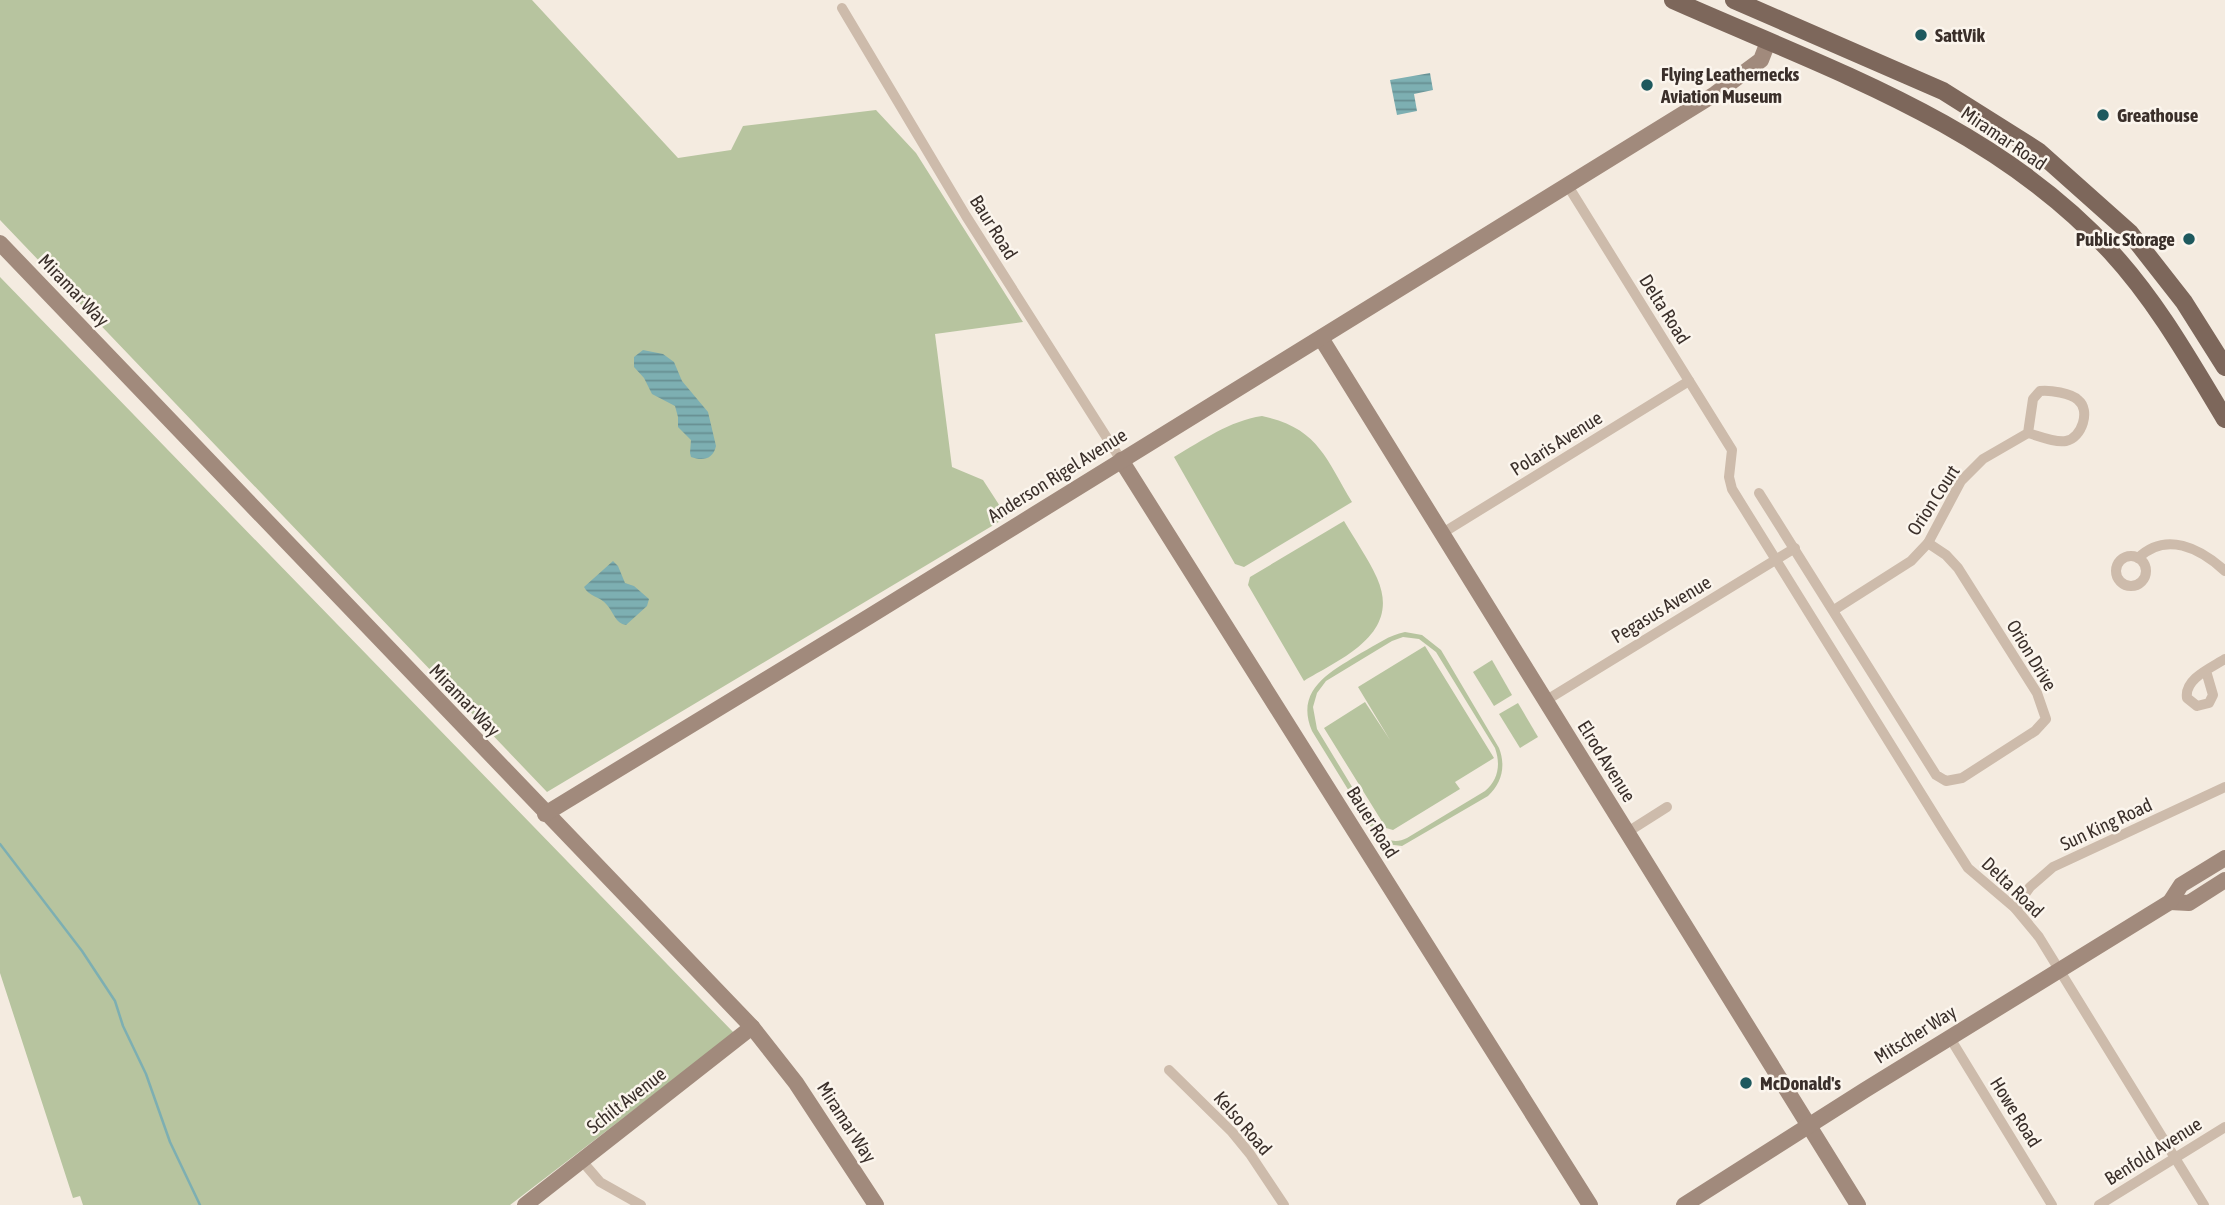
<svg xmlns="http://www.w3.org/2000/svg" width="2225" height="1205" viewBox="0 0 2225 1205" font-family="'Asap Condensed',sans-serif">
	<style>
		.grass { fill: #b7c49f; fill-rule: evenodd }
		.water { fill: url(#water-rules) }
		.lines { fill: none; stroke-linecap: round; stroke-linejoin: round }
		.stream { stroke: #7dafb2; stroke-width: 2.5 }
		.street { stroke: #cdbbab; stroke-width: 10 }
		.secondary { stroke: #a18a7c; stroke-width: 16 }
		.primary { stroke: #7d675b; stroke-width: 18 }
		.poi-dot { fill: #1e595e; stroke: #fbf5ed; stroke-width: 2.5 }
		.labels { text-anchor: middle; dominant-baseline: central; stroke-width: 5; stroke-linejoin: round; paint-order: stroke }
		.poi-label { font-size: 19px; font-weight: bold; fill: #3a2f2a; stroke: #fbf5ed; text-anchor: start }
		.street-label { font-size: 19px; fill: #3a2f2a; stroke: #fbf5ed }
	</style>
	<defs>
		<pattern id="water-rules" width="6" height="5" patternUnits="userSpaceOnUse" patternTransform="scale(1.75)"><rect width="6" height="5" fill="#7dafb2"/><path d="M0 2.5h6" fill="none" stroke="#678f91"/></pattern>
	</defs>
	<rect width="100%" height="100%" fill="#f4ebe0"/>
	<g class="grass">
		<polygon points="0,0 532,0 678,158 731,150 743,126 876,110 916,153 1023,322 935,334 952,467 983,480 1007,517 547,792 0,220"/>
		<polygon points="0,277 734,1033 510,1205 83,1205 80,1196 73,1198 0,973"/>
		<path d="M1262,416C1318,428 1325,457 1352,502L1244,567L1235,564L1174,457C1203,440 1229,421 1262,416Z"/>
		<path d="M1344,521C1355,540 1368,558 1377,578C1402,634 1342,658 1304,681L1248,585L1250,577Z"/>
		<path d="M1405,632L1422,635L1441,650L1499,748C1506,766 1502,783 1488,796L1402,846L1386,844L1376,835L1312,731C1294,689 1332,671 1361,653C1376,645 1389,635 1405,632ZM1403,637L1419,639L1436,652L1495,748C1501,765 1498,780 1485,791L1407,838C1397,843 1388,842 1380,833L1317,729L1313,707L1317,693L1326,681L1392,641Z"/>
		<polygon points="1425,646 1494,758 1455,782 1460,789 1393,830 1386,828 1324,728 1365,702 1390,740 1358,687"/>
		<polygon points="1492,660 1512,695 1494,706 1473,672"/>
		<polygon points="1518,703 1538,737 1520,748 1499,714"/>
	</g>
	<g class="water">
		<polygon points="1430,73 1433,90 1414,94 1417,111 1397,115 1390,80"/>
		<path d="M643,350L663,354L674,362L682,381L708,412L716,446C713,460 702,461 691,457L690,453L691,440L678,427V417L675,406L652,394L644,378L634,367V357Z"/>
		<path d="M613,561L618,566L625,583L634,586L649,599L647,606L626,625C615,623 614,613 607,605C600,596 589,597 584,587Z"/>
	</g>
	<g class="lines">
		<polyline class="stream" points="0,844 82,951 115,1001 123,1026 146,1074 170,1142 200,1205"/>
		<g class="street">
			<polyline points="842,8 966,216 1121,460"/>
			<polyline points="1568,186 1732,450 1729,477 1732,489 1943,829 1968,868 2015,908 2039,937 2204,1205"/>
			<polyline points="1759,493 1936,775 1946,781 1962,778 2035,731 2046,719 2037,693 1958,568 1946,555 1928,543"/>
			<polyline points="1441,534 1689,381"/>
			<circle cx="2131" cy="571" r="15"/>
			<path d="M2138,558C2166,531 2200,548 2225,571"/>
			<path d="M1834,610L1911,561L1928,543L1961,481L1983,459L2028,433C2039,436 2055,443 2066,441C2082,438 2091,410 2078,400C2071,393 2050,390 2040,391L2033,399L2028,433"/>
			<path d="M2206,671L2213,695L2209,703L2197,706L2187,698C2184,679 2211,668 2225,659"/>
			<polyline points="1545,701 1795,548"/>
			<polyline points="1626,833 1667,807"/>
			<polyline points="2015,908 2030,887 2053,867 2225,787"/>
			<polyline points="1950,1038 2052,1205"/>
			<polyline points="1169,1070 1232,1132 1250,1154 1284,1205"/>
			<polyline points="582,1161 600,1182 641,1205"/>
			<polyline points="2099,1205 2225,1127"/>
		</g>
		<g class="secondary">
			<polyline points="0,243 752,1027 796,1083 876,1205"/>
			<polyline points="1321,338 1858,1205"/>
			<polyline points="1121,460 1590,1205"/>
			<polyline points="545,814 870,616 1715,94 1761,60 1768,42"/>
			<polyline points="2170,902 2189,903 2225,880"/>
			<polyline points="525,1205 752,1027"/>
			<polyline points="1684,1205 1865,1090 2170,902 2181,885 2225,858"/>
		</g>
		<g class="primary">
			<path d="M1673,0C1828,69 1994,124 2111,252C2157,302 2190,361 2225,419"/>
			<polyline points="1734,0 1943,91 2038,151 2130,233 2184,302 2225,367"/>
		</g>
	</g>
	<g class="poi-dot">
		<circle cx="1921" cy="35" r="7"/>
		<circle cx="1647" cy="85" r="7"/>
		<circle cx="2103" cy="115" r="7"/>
		<circle cx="2189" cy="239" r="7"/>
		<circle cx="1746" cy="1083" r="7"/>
	</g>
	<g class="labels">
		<g class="poi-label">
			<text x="1935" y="35">SattVik</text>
			<text x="1661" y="74">Flying Leathernecks<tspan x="1661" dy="22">Aviation Museum</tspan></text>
			<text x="2117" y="115">Greathouse</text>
			<text x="2175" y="239" text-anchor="end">Public Storage</text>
			<text x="1760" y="1083">McDonald's</text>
		</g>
		<g class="street-label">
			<text transform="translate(2004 138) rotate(34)">Miramar Road</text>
			<text transform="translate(994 227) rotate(58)">Baur Road</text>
			<text transform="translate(74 290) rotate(46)">Miramar Way</text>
			<text transform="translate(1665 309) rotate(58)">Delta Road</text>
			<text transform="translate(1556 443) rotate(-32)">Polaris Avenue</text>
			<text transform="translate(1057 475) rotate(-32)">Anderson Rigel Avenue</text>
			<text transform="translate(1933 500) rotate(-57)">Orion Court</text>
			<text transform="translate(1661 609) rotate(-31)">Pegasus Avenue</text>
			<text transform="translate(2032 655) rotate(59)">Orion Drive</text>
			<text transform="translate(465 700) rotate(46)">Miramar Way</text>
			<text transform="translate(1607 761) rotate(58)">Elrod Avenue</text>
			<text transform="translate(1373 822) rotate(58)">Bauer Road</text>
			<text transform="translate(2106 824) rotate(-25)">Sun King Road</text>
			<text transform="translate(2013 887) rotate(44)">Delta Road</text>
			<text transform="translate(1915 1034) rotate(-32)">Mitscher Way</text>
			<text transform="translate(626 1100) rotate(-38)">Schilt Avenue</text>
			<text transform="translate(2016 1112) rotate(58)">Howe Road</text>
			<text transform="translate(847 1122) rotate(57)">Miramar Way</text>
			<text transform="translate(1243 1123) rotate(49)">Kelso Road</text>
			<text transform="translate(2153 1151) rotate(-32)">Benfold Avenue</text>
		</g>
	</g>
</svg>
